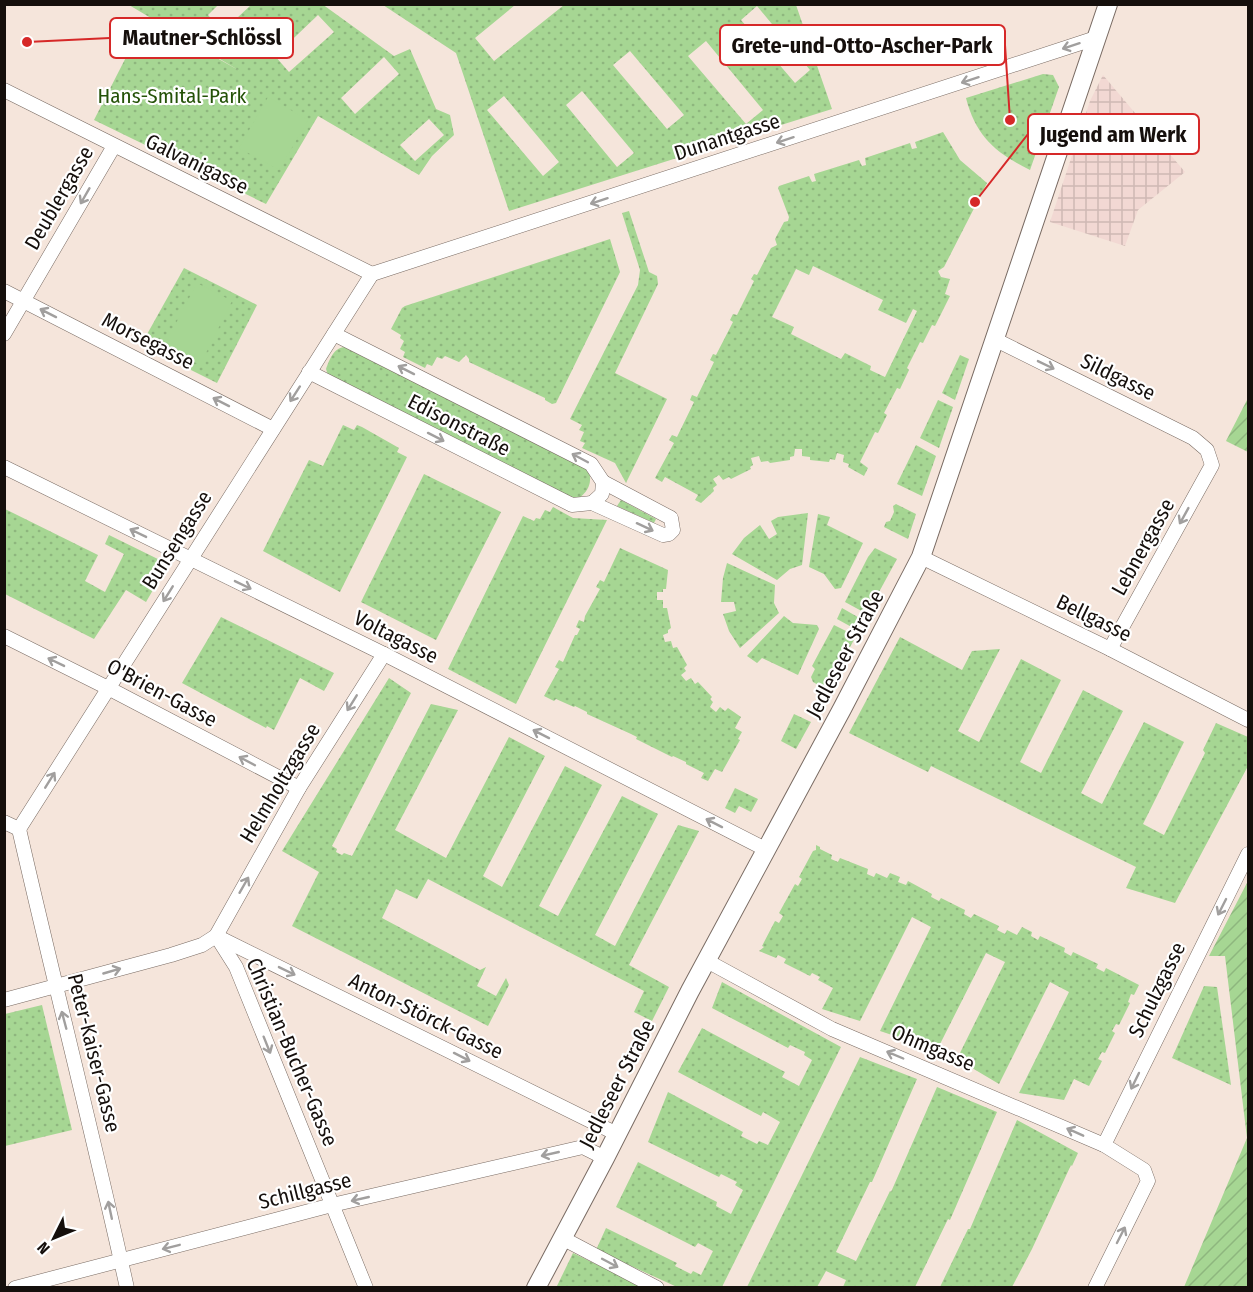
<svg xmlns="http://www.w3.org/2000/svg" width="1253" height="1292" viewBox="0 0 1253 1292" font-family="'Fira Sans Condensed',sans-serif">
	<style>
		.industrial { fill: url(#industrial-grid) }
		.grass { fill: url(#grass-dots); fill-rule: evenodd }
		.garden { fill: url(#garden-furrows) }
		.pitch { fill: #a6d693 }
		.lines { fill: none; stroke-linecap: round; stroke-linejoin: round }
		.minor-casing { stroke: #796b63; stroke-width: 15 }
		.tertiary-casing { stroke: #796b63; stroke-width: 20 }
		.minor { stroke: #fff; stroke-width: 14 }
		.tertiary { stroke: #fff; stroke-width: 18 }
		.oneway { stroke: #a19f9e }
		.labels { text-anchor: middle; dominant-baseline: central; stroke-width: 4.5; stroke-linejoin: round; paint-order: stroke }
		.park-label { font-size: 21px; fill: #245207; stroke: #fff }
		.street-label { font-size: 21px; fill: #150f0c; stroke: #fff }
		.leader { fill: none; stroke: #d62828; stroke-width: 2 }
		.callout-dot { fill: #d62828; stroke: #fff; stroke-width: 2 }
		.callout { fill: #fff; stroke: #d62828; stroke-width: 2 }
		.callout-label { font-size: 22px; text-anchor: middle; font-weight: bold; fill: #150f0c }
	</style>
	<defs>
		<pattern id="industrial-grid" width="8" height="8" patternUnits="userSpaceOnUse" patternTransform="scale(1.5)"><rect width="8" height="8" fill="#f2d8d3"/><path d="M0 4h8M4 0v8" fill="none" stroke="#cfb8b4"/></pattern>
		<pattern id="grass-dots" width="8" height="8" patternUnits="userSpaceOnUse" patternTransform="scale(1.5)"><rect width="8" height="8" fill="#a6d693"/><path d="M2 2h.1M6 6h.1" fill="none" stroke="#8eb67e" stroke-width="1.8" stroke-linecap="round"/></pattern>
		<pattern id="garden-furrows" width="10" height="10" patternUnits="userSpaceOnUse" patternTransform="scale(1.5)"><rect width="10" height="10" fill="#a6d693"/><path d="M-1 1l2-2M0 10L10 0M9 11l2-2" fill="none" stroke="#8eb67e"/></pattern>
	</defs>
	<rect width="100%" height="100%" fill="#f5e5db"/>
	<polygon class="industrial" points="1103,75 1185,172 1138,210 1125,246 1050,222 1090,101"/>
	<g class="grass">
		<path d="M322,4L394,56L410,49L436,109L450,115L454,135L432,156L419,175L318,116L266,204L94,120L146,18L240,71L129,5H218L208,15L223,31L251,5ZM318,15L334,32L289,72L275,56ZM384,57L399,74L355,114L341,98ZM429,119L444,135L415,161L400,145Z"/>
		<path d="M383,5H515L475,38L494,61L564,5H796L832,109L509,211L456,53ZM757,6L810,70L795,83L741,20ZM706,41L763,110L746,124L688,56ZM630,51L684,115L667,129L613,65ZM582,91L634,153L617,167L566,105ZM504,96L559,162L543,176L487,110Z"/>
		<path d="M1043,74L1053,75L1059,87L1030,170C996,153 976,137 966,98Z"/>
		<path d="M943,132L960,160L987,183L944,267L938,271L941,277L950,279L945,294L950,296L935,326L932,325L923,343L920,342L907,368L909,370L900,389L897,388L884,413L887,415L878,433L875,432L860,462L868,468L864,476L848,467L849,464L843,462L844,455L837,453L835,460L830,459L829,462L810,460V457L802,456V449H795L794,456L790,457V460L770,463L768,461L761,462L759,456L751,458L753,465L750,467L751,469L731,479L729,477L723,480L719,475L713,479L717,485L713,488L714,491L701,503L695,500L698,495L665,477L662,482L655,478L674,443L669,440L672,435L677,437L694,402L690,400L692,395L697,397L714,362L710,360L713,354L716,355L733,322L730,320L733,314L737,315L754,281L751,279L754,274L757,275L771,248L777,245L775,239L784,222L788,221L789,217L778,188L779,186L809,176L812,182L816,181L814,174L859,160L862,166L866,165L865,158L910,143L912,149L917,148L915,142ZM813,266L883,300L878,310L906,323L913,309L917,311L885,377L870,370L871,366L845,353L841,359L791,334L794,327L772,317L796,269L809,275Z"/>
		<polygon points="629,211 649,272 657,276 658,284 615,373 667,399 626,483 615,463 582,448 585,443 580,441 584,432 579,430 582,425 570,419 638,285 640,270 622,213"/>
		<polygon points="610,239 620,272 556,403 552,404 545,400 545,398 469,362 469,359 466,355 459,362 445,356 442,359 437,357 432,366 427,364 425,368 403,357 405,352 400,349 404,341 400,338 401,335 391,329 402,308 405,306"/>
		<polygon points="184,268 257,305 217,383 141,345"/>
		<path d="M345,347L589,470C592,483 589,491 578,499L568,497L328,375L326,369C330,359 333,348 345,347Z"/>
		<polygon points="960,355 969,359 955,400 942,393"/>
		<polygon points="938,400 953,407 939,448 920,438"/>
		<polygon points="343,425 354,430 357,425 362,427 399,448 397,452 407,457 340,592 263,551 309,460 323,466"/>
		<polygon points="916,445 936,456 922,496 897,484"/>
		<polygon points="424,474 501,512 436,640 361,602"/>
		<polygon points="621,500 656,519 654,523 617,506"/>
		<polygon points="896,504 916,514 908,539 884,527 886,522 890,521 894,512 893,506"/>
		<polygon points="553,507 573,518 607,520 516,704 448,669 523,516 534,521 536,518 540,519 545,510 550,512"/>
		<polygon points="5,509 98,555 85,581 105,592 124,554 105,544 109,535 168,564 146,602 126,590 94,639 5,594"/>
		<polygon points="808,513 802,565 790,569 777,580 732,554 744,538 760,525 769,539 777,534 771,521 778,517"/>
		<polygon points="818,514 830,517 827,525 863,543 841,588 835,589 824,574 809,567"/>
		<polygon points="620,548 668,570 666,589 663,589 663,592 657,592 657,600 663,600 663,608 667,608 671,628 668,630 668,633 663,635 665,642 671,641 673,648 677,647 687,665 684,668 686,671 681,675 686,681 691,678 695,684 698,682 712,697 710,699 713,702 710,707 716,712 720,707 725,711 728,708 741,717 735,728 742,732 738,739 740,740 722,772 715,769 708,781 701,778 704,773 686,764 686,762 673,756 672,757 636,739 637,737 631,734 587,714 587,712 575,706 574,707 556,699 554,701 544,696 559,669 555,667 559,660 563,662 575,635 577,635 580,629 576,627 579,620 584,622 585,616 600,589 596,587 600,580 604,582"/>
		<polygon points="875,548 897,559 867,614 845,602 868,557"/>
		<polygon points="727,563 775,585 774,603 779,613 740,648 729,631 723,614 736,611 734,602 721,602 723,578"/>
		<polygon points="842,608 863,620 857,630 837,619"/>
		<polygon points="784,616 793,623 817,625 819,629 798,675 762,658 757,663 747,656"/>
		<polygon points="221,617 334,673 324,691 300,678 274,730 267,726 266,728 182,683"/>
		<polygon points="834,625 856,636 827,690 813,682 811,677 815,669 812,666"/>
		<polygon points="900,637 962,670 972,651 1000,649 958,731 979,742 1021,659 1061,680 1020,762 1041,773 1083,690 1123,711 1081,793 1102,804 1144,722 1184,742 1143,824 1164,835 1205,753 1203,750 1216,723 1248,737 1248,766 1175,903 1126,888 1136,867 931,766 928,772 849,733"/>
		<polygon points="389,678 411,693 332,846 337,849 336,852 342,855 344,853 352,856 431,704 458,710 395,830 446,858 509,737 545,756 483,876 502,887 565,766 602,785 539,906 558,916 622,796 658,814 595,935 615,946 678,825 699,831 629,965 669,987 652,1021 634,1012 644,991 428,879 417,899 396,889 382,918 480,970 486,967 477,986 496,996 506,978 509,985 488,1026 292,926 319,872 282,851"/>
		<polygon points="794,714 811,722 796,749 781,741"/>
		<polygon points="735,788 758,799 751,812 739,806 735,813 725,808"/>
		<polygon points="816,845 820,847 820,849 832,855 831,859 838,862 840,858 868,869 867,874 874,877 876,873 887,878 890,873 900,877 898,882 906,885 908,881 932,894 931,897 939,901 941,898 965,910 964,914 971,918 974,914 999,926 997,930 1005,934 1007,930 1017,935 1022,927 1032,932 1031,936 1038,940 1040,936 1065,948 1064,952 1071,956 1073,952 1098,964 1096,968 1104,972 1106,968 1139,985 1134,995 1131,994 1128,1002 1130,1003 1119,1025 1116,1024 1112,1031 1115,1033 1105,1053 1102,1052 1098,1059 1102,1061 1089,1086 1074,1079 1064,1100 1019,1093 1069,992 1050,982 999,1084 957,1059 1005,962 986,953 937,1050 880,1031 931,927 912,917 860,1021 822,1009 833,988 818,980 820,977 812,973 810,976 784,963 786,959 778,955 776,958 759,951 764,947 762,946 775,921 779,923 783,916 779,913 795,884 798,886 802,879 799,877 813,851 816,850"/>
		<polygon points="722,982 841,1047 722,1287 677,1287 596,1250 606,1228 677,1263 675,1266 691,1274 693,1271 701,1275 713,1251 698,1243 695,1247 616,1207 638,1162 717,1202 716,1206 731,1214 743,1190 735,1185 737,1182 721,1174 719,1177 648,1142 668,1092 743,1132 741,1136 757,1144 759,1141 768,1145 780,1122 763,1112 761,1116 678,1072 702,1028 783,1071 785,1072 782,1077 799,1086 812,1060 804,1055 805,1052 790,1045 788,1048 712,1008"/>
		<polygon points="1204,986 1217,987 1231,1085 1172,1058"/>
		<polygon points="42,1005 72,1130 5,1146 5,1014"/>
		<polygon points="860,1057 917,1079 872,1182 870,1182 836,1252 856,1261 890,1191 891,1192 937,1087 997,1112 950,1220 948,1219 915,1287 843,1287 846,1280 826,1271 817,1287 747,1287"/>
		<polygon points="1017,1120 1078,1153 1072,1166 1071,1165 1032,1249 1012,1287 940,1287 968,1229 970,1229"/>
		<polygon points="573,1253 643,1287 556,1288"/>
	</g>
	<g class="garden">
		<polygon points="1248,398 1248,452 1226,441"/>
		<polygon points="1248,881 1248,1287 1184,1287 1247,1138 1225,956 1209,956"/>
	</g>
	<g class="pitch">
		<polygon points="268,97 308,120 279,170 239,148"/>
		<polygon points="197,283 232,301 200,365 164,346"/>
	</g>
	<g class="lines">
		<defs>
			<g id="minor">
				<polyline points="4,90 372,274"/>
				<polyline points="372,274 1096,38"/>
				<polyline points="4,291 273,429"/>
				<polyline points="4,334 114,146"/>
				<polyline points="334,334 591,464 603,482 602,494 592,503"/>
				<polyline points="994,339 1193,438 1207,450 1212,465 1110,649"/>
				<polyline points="309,372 572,505 592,503 663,535 669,534 673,530 671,518 603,482"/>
				<polyline points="4,467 384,654 767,850"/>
				<polyline points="921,557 1110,649 1248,720"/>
				<polyline points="4,636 108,688 299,788"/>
				<polyline points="4,822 19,829"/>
				<polyline points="19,829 372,274"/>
				<path d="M19,829C54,982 93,1134 127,1288"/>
				<polyline points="216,936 617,1134"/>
				<polyline points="217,937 236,967 366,1288"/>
				<polyline points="707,961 832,1029 1104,1145 1144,1170 1148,1181 1095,1288"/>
				<polyline points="4,1000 171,955 202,945 216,936 299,788 384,654"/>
				<polyline points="1104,1145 1248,854"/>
				<polyline points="562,1238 657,1288"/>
				<polyline points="15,1288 332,1205 583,1147 605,1158"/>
			</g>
			<polyline id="tertiary" points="536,1288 605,1158 690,991 842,709 921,557 1108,4"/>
		</defs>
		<use href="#minor" class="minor-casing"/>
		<use href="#tertiary" class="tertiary-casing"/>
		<use href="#minor" class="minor"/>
		<use href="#tertiary" class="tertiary"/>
	</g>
	<defs><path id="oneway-shaft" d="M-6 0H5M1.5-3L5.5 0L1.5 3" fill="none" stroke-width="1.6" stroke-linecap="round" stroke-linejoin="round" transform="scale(1.5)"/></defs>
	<g class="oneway">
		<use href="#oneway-shaft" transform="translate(1071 46) rotate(162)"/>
		<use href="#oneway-shaft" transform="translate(970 80) rotate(162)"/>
		<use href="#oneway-shaft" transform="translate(785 140) rotate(162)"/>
		<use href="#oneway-shaft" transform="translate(85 196) rotate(120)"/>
		<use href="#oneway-shaft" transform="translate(599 201) rotate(162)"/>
		<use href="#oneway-shaft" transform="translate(48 313) rotate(-153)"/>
		<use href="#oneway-shaft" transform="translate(1046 365) rotate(26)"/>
		<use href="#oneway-shaft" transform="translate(406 370) rotate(-153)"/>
		<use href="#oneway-shaft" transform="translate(295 394) rotate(123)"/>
		<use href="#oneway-shaft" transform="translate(221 402) rotate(-153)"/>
		<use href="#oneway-shaft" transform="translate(436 437) rotate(27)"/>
		<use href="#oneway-shaft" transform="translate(580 458) rotate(-152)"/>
		<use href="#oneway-shaft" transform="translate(1184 516) rotate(119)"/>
		<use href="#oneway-shaft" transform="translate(645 527) rotate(25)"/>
		<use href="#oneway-shaft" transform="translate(138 533) rotate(-154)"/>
		<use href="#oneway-shaft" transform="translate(243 585) rotate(26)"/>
		<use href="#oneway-shaft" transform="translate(168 594) rotate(122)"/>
		<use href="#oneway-shaft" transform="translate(56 662) rotate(-154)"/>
		<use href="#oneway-shaft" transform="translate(352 703) rotate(122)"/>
		<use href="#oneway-shaft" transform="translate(541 734) rotate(-153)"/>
		<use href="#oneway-shaft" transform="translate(247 761) rotate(-152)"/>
		<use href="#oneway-shaft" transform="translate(50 780) rotate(-58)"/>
		<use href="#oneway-shaft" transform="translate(714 823) rotate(-153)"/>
		<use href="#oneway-shaft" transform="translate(244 885) rotate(-60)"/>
		<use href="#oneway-shaft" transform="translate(1222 907) rotate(117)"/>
		<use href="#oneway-shaft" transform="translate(112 971) rotate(-16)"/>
		<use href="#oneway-shaft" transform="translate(287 971) rotate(26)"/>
		<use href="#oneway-shaft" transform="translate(64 1020) rotate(-105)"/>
		<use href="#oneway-shaft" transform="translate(267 1045) rotate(68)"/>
		<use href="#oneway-shaft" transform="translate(895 1055) rotate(-157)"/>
		<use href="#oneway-shaft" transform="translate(462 1057) rotate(27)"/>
		<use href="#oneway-shaft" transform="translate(1135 1081) rotate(116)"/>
		<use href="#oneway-shaft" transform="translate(1075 1132) rotate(-156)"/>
		<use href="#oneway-shaft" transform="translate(550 1154) rotate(167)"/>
		<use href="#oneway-shaft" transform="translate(360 1199) rotate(167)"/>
		<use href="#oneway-shaft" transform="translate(110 1210) rotate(-102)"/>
		<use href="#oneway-shaft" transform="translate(1121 1235) rotate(-63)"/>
		<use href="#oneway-shaft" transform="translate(171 1247) rotate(166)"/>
		<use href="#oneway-shaft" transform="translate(610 1263) rotate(28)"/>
	</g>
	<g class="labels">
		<g class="park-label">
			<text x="172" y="96">Hans-Smital-Park</text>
		</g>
		<g class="street-label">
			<text transform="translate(727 137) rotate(-18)">Dunantgasse</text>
			<text transform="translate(197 164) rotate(26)">Galvanigasse</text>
			<text transform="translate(59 198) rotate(-60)">Deublergasse</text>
			<text transform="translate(148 341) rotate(27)">Morsegasse</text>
			<text transform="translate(1118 377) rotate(26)">Sildgasse</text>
			<text transform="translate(459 425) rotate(27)">Edisonstraße</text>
			<text transform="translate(177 540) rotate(-58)">Bunsengasse</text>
			<text transform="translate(1143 547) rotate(-61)">Lebnergasse</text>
			<text transform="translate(1094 618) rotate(26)">Bellgasse</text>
			<text transform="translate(396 637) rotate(27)">Voltagasse</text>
			<text transform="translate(845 654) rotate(-62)">Jedleseer Straße</text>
			<text transform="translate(162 693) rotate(28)">O'Brien-Gasse</text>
			<text transform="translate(280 783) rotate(-59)">Helmholtzgasse</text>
			<text transform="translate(1157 990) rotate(-64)">Schulzgasse</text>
			<text transform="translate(426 1016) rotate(26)">Anton-Störck-Gasse</text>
			<text transform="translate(933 1048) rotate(23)">Ohmgasse</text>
			<text transform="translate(292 1052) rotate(67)">Christian-Bucher-Gasse</text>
			<text transform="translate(94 1053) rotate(76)">Peter-Kaiser-Gasse</text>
			<text transform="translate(617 1084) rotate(-63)">Jedleseer Straße</text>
			<text transform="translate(305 1191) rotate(-14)">Schillgasse</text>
		</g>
	</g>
	<path class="leader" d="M27 42L110 38M1010 120L1005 45M975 202L1028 134"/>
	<g class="callout-dot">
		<circle cx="27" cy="42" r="6"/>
		<circle cx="1010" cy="120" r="6"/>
		<circle cx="975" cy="202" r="6"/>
	</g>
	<g class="callout">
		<rect x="110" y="18" width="183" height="40" rx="6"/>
		<rect x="720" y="25" width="285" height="40" rx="6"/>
		<rect x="1028" y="114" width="171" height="40" rx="6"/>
	</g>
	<g class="callout-label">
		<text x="202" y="45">Mautner-Schlössl</text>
		<text x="862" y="53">Grete-und-Otto-Ascher-Park</text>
		<text x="1113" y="142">Jugend am Werk</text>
	</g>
	<rect width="1253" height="1292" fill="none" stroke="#150f0c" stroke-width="12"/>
	<g transform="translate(54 1238) rotate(227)" stroke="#ffffff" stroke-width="4.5" paint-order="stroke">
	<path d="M0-4.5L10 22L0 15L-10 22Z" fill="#150f0c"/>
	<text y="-9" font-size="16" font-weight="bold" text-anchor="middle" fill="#150f0c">N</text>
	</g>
</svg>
